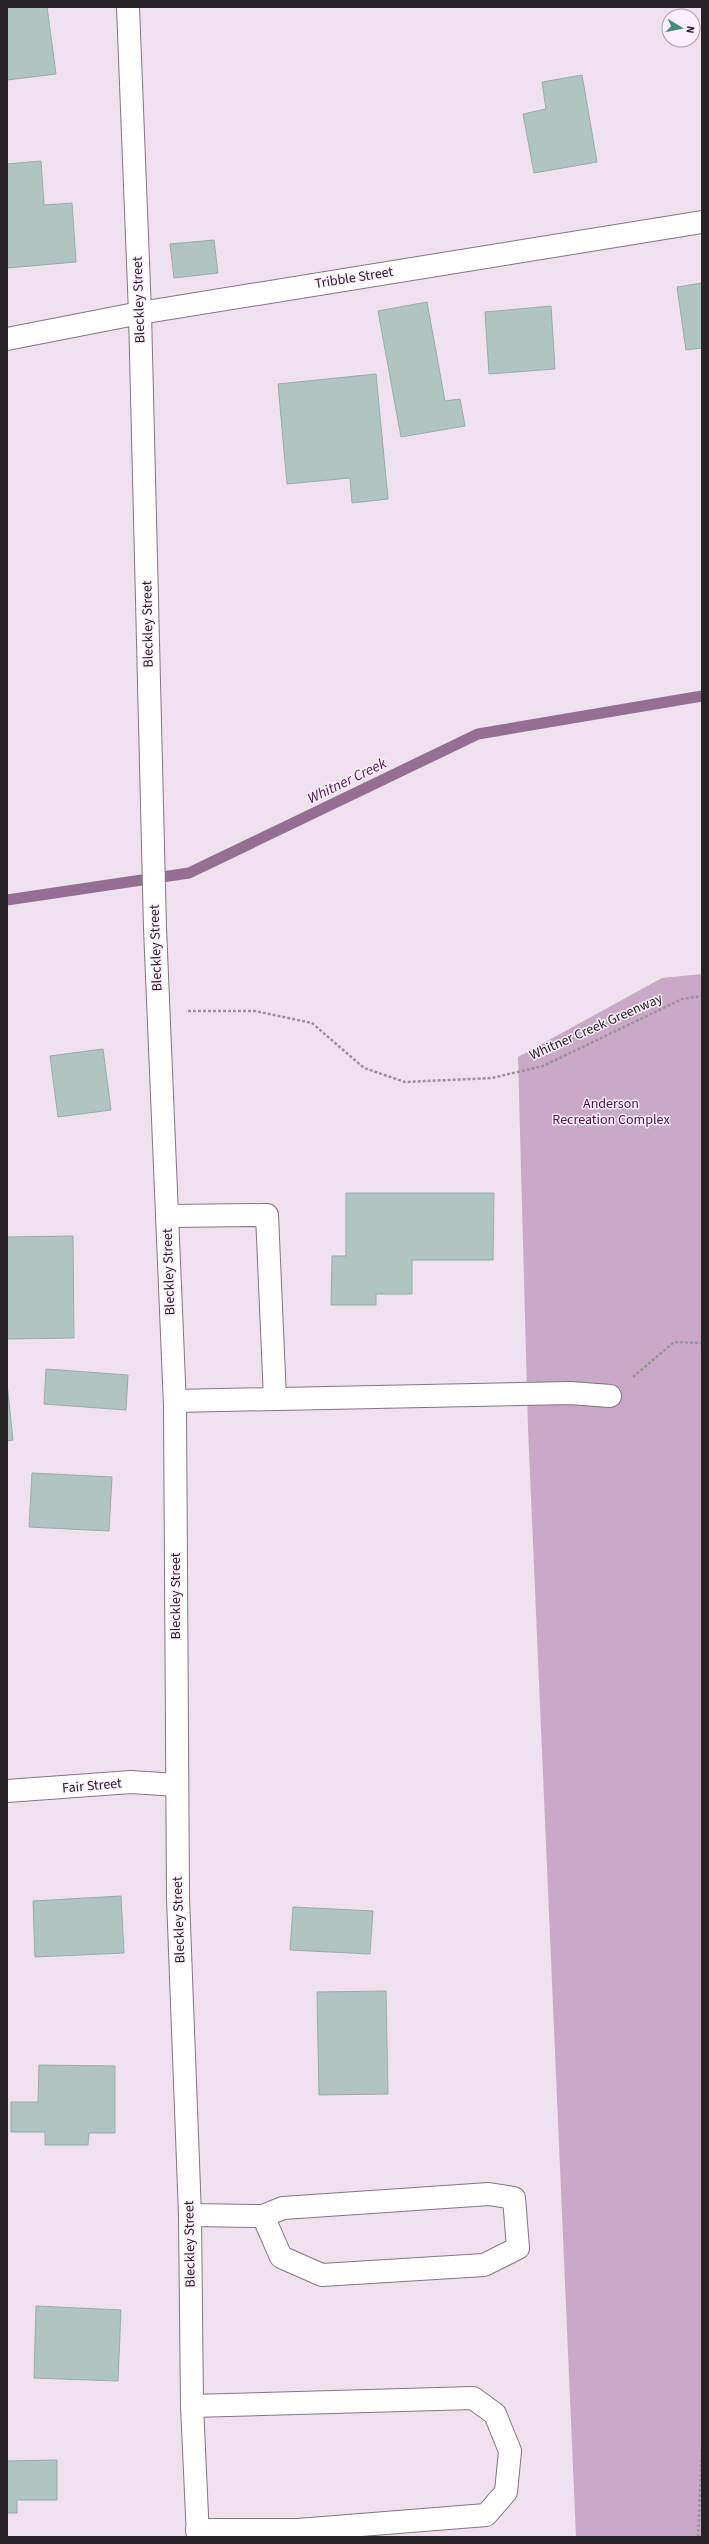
<svg xmlns="http://www.w3.org/2000/svg" width="709" height="2544" viewBox="0 0 709 2544" font-family="'Source Sans 3',sans-serif">
	<style>
		.green { fill: #c9a9c7 }
		.lines { fill: none; stroke-linecap: round; stroke-linejoin: round }
		.stream { stroke: #946f93; stroke-width: 11 }
		.building { fill: #b0c5c1; stroke: #97aca8 }
		.minor-casing { stroke: #837682; stroke-width: 24 }
		.path { stroke: #9d929c; stroke-width: 2.5; stroke-dasharray: 3 2; stroke-linecap: butt }
		.minor { stroke: #fff; stroke-width: 22 }
		.labels { text-anchor: middle; dominant-baseline: central; stroke-width: 3; stroke-linejoin: round; paint-order: stroke }
		.street-label { font-size: 14px; fill: #272227; stroke: #fdeffc }
		.park-label { font-size: 14px; fill: #4d104e; stroke: #fdeffc }
		.water-label { font-size: 15px; font-style: italic; fill: #511552; stroke: #fdeffc }
	</style>
	<rect width="100%" height="100%" fill="#f0e1ef"/>
	<polygon class="green" points="702,974 702,2537 576,2537 528,1428 518,1057 662,978"/>
	<g class="lines">
		<polyline class="stream" points="7,900 189,873 478,734 702,696"/>
	</g>
	<g class="building">
		<polygon points="7,7 47,7 56,74 7,80"/>
		<polygon points="582,75 597,162 534,173 523,114 546,109 542,82"/>
		<polygon points="41,161 44,205 72,203 76,262 7,268 7,164"/>
		<polygon points="214,240 218,273 174,278 170,244"/>
		<polygon points="702,283 702,348 686,350 677,287"/>
		<polygon points="427,302 445,401 460,399 465,426 401,437 378,311"/>
		<polygon points="551,306 555,369 489,374 485,312"/>
		<polygon points="376,374 388,499 352,503 350,478 287,484 278,384"/>
		<polygon points="103,1049 111,1110 58,1117 50,1056"/>
		<polygon points="346,1193 494,1193 493,1260 412,1260 412,1294 376,1294 376,1305 331,1305 332,1256 346,1256"/>
		<polygon points="73,1236 74,1338 7,1339 7,1237"/>
		<polygon points="46,1369 128,1375 126,1410 44,1404"/>
		<polygon points="7,1383 13,1440 7,1441"/>
		<polygon points="32,1473 112,1477 109,1531 29,1527"/>
		<polygon points="121,1896 124,1953 35,1957 33,1901"/>
		<polygon points="293,1907 373,1911 370,1954 290,1950"/>
		<polygon points="386,1991 388,2094 319,2095 317,1992"/>
		<polygon points="39,2065 115,2066 115,2133 89,2133 88,2145 45,2145 45,2132 11,2132 11,2102 38,2102"/>
		<polygon points="36,2306 121,2310 118,2381 34,2378"/>
		<polygon points="57,2460 57,2500 17,2500 17,2513 7,2513 7,2461"/>
	</g>
	<g class="lines">
		<defs>
			<g id="minor">
				<polyline points="128,7 140,313 155,928 175,1406 178,1898 190,2215 192,2406 198,2537"/>
				<polyline points="7,339 140,313 702,222"/>
				<polyline points="167,1216 267,1215 275,1399"/>
				<polyline points="175,1401 570,1393 610,1396"/>
				<polyline points="7,1791 131,1782 177,1785"/>
				<polyline points="190,2215 263,2216 283,2208 489,2194 514,2198 518,2248 484,2265 322,2275 281,2257 263,2216"/>
				<polyline points="192,2406 473,2398 495,2414 510,2451 506,2492 486,2515 298,2530 197,2530"/>
			</g>
		</defs>
		<use href="#minor" class="minor-casing"/>
		<g class="path">
			<polyline points="188,1011 255,1011 312,1023 364,1068 405,1082 492,1078 543,1066 682,999 702,996"/>
			<polyline points="633,1377 674,1342 702,1343"/>
			<polyline points="698,2537 702,2449"/>
		</g>
		<use href="#minor" class="minor"/>
	</g>
	<g class="labels">
		<g class="street-label">
			<text transform="translate(354 278) rotate(-9)">Tribble Street</text>
			<text transform="translate(139 300) rotate(-92)">Bleckley Street</text>
			<text transform="translate(148 624) rotate(-91)">Bleckley Street</text>
			<text transform="translate(156 948) rotate(-92)">Bleckley Street</text>
			<text transform="translate(596 1027) rotate(-24)">Whitner Creek Greenway</text>
			<text transform="translate(169 1272) rotate(-92)">Bleckley Street</text>
			<text transform="translate(176 1596) rotate(-90)">Bleckley Street</text>
			<text transform="translate(92 1786) rotate(-5)">Fair Street</text>
			<text transform="translate(179 1920) rotate(-92)">Bleckley Street</text>
			<text transform="translate(190 2244) rotate(-91)">Bleckley Street</text>
		</g>
		<g class="park-label">
			<text x="611" y="1104">Anderson<tspan x="611" dy="16">Recreation Complex</tspan></text>
		</g>
		<g class="water-label">
			<text transform="translate(347 781) rotate(-26)">Whitner Creek</text>
		</g>
	</g>
	<rect width="709" height="2544" fill="none" stroke="#272227" stroke-width="16"/>
	<g transform="translate(681 28) rotate(100)"><circle r="19" fill="#fdeffc" stroke="#a79da7"/>
	<path d="M0-3L7 15L0 10L-7 15Z" fill="#458a80"/>
	<text y="-6" font-size="11" font-weight="bold" text-anchor="middle" fill="#272227">N</text>
	</g>
</svg>
